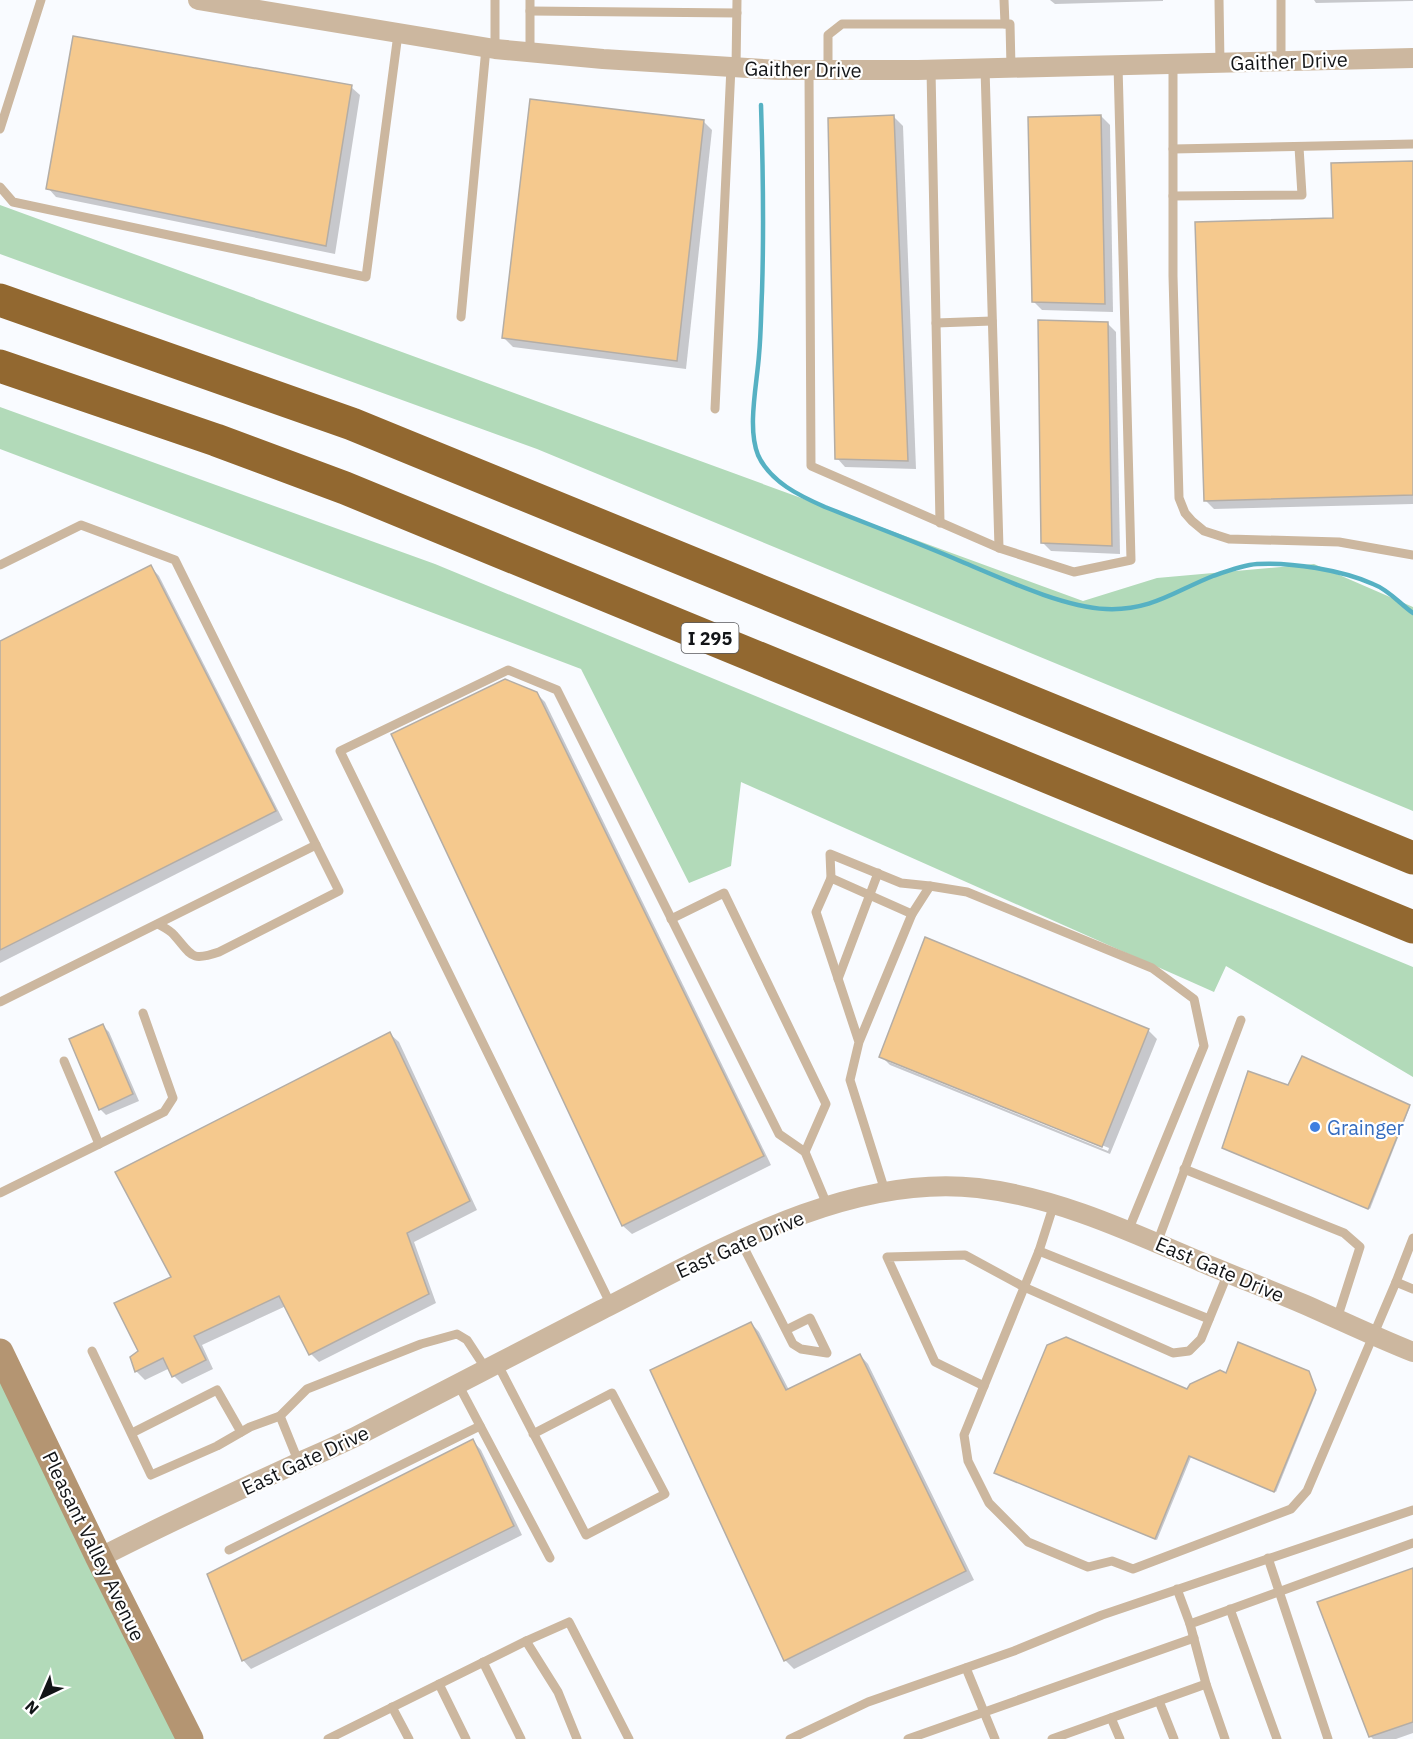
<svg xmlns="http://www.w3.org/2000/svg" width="1413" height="1739" viewBox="0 0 1413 1739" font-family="'IBM Plex Sans',sans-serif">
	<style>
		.green { fill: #b2dab9 }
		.shadow { fill: #0003; fill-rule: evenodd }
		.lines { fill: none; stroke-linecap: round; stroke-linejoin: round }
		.stream { stroke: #56b1c3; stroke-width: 4.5 }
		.building { fill: #f5c98e; stroke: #b4ada5; stroke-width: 1.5 }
		.lane { stroke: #ccb79f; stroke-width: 9 }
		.street { stroke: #ccb79f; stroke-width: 20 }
		.secondary { stroke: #b49572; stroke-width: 27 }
		.highway { stroke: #926830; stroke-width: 33 }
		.shop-dot { fill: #3f7fe0; stroke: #fff; stroke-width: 2 }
		.labels { text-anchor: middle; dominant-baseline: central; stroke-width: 4.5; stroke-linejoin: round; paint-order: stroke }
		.shield { fill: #fff; stroke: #595a5d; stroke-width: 1.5 }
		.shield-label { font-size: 18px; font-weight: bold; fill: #121417 }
		.street-label { font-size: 20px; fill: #121417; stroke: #fff }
		.shop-label { font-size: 20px; fill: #366cbe; stroke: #fff; text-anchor: start }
	</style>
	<rect width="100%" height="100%" fill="#f9fbff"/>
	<g class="green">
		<polygon points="0,205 1083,601 1157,578 1314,564 1413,607 1413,811 537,449 0,254"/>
		<polygon points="0,407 435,564 1413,967 1413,1077 1226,966 1214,992 741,782 731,866 689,883 581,669 0,449"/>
		<polygon points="0,1346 193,1739 0,1739"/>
	</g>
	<g class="shadow">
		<polygon points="1050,0 1163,0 1163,1 1055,4"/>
		<polygon points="1314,0 1413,0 1413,1 1316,3"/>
		<polygon points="351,87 360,95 335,254 56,197 48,188"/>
		<polygon points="1101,116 1110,125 1113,312 1042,310 1033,301"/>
		<polygon points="894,117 903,126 916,469 845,467 837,458"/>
		<polygon points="703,121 712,130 686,369 513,347 504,338"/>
		<polygon points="1413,162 1413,504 1214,509 1205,500 1334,220"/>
		<polygon points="1107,323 1116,332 1120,554 1051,551 1043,543"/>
		<polygon points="151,567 159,576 283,820 0,963 0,643"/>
		<polygon points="536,693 545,702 771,1165 632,1234 623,1226 393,735"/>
		<polygon points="103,1026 109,1032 139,1101 106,1115 100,1109"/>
		<path d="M1148,1030L1157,1039L1110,1154L890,1065L881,1056ZM889,1059L1109,1148L1108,1151L889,1062Z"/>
		<polygon points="390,1034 399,1042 477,1210 414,1242 436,1303 319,1362 311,1354 286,1306 202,1345 213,1369 182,1384 174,1376 170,1368 145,1380 136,1371 140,1351 173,1278"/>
		<polygon points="1289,1087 1410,1107 1370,1209 1224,1148"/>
		<polygon points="751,1323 759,1332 789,1390 860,1355 868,1364 974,1580 794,1669 785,1660"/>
		<polygon points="1310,1374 1316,1393 1276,1492 1191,1457 1157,1540 997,1474 1188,1391"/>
		<polygon points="473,1441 481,1450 522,1535 251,1669 243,1660"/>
		<polygon points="1413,1569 1413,1733 1396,1739 1373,1739 1370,1736"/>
	</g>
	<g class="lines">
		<path class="stream" d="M761,105C763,167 764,229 762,292C761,313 761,334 759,355C757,384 747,428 758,455C770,482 800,496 825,507C870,525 916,542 960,561C1001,578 1062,607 1106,609C1151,611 1175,591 1213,576C1227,571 1243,565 1257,564C1291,562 1342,570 1373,584C1389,590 1399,603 1413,613"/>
	</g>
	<g class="building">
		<polygon points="73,36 352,85 326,246 46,189"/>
		<polygon points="530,99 704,120 677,361 502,338"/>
		<polygon points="894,115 908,461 835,459 828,118"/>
		<polygon points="1101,115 1105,304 1032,302 1028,117"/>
		<polygon points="1413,161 1413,495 1204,501 1195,222 1333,218 1331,163"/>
		<polygon points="1038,320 1108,322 1112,546 1041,543"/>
		<polygon points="151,565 276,811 0,950 0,641"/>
		<polygon points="505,679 537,692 764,1156 622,1226 391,734"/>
		<polygon points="925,937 1149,1029 1102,1147 879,1057"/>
		<polygon points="103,1024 133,1094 99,1110 69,1039"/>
		<polygon points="390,1032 470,1201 407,1233 429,1294 309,1355 279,1296 194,1336 206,1360 172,1377 163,1358 135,1372 130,1357 138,1351 114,1303 171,1277 115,1172"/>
		<polygon points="1302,1056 1410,1105 1368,1209 1222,1148 1248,1071 1288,1085"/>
		<polygon points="751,1322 786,1390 860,1354 966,1571 784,1661 650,1370"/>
		<polygon points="1066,1337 1187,1389 1190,1384 1220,1370 1226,1373 1238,1342 1309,1371 1316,1390 1274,1492 1189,1456 1155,1539 994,1473 1047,1345"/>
		<polygon points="473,1439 514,1526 242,1661 207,1574"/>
		<polygon points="1413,1568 1413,1722 1369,1737 1317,1602"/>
	</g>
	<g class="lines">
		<g class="lane">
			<polyline points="530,0 530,53"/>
			<polyline points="1004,0 1005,24"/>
			<polyline points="1219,0 1220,63"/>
			<polyline points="1281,0 1281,60"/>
			<polyline points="530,11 737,13"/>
			<polyline points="495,49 495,0"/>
			<polyline points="1173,64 1173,276 1179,498 1185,513 1192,521 1204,531 1229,539 1339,542 1413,555"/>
			<polyline points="736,68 737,0"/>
			<polyline points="985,68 999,548"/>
			<polyline points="828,70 828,35 842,24 1010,24 1011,67"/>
			<polyline points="931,70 940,523"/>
			<polyline points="809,71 811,466 999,548 1074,572 1131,560 1118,65"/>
			<polyline points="0,129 41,0"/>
			<polyline points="1173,149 1413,144"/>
			<polyline points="0,187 13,202 366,277 398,34"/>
			<polyline points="1173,196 1302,195 1299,147"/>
			<polyline points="461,317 486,48"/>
			<polyline points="936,323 992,321"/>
			<polyline points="715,409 731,67"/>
			<polyline points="0,565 81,525 175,560 316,845 0,1002"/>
			<polyline points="831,878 830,854 901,883 930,886"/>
			<polyline points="912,914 930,886 967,892 1152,968 1194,999 1204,1046 1128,1231"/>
			<polyline points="671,919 724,893 826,1104 805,1152"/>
			<path d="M158,924C163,927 170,930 174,935C192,955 190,962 219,952L339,891L316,845"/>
			<polyline points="838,979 878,873"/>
			<polyline points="859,1042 912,914 831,878 816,912 859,1042 850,1080 885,1191"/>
			<polyline points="64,1061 99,1144"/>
			<polyline points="1184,1169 1344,1233 1360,1247 1337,1319"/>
			<polyline points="0,1193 164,1112 173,1098 143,1013"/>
			<polyline points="1054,1204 1039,1251 964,1435 968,1461 989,1503 1028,1542 1088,1567 1112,1561 1133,1569 1291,1509 1307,1491 1396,1282 1413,1289"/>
			<polyline points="741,1242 793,1344 801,1349 827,1353 810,1318 786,1330"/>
			<polyline points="1157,1243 1241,1020"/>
			<polyline points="1039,1251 1209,1319"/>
			<polyline points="1396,1282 1413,1238"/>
			<polyline points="611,1305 340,751 508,670 557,690 779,1134 805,1152 828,1207"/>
			<polyline points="92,1351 151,1475 217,1446 250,1427 280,1416 299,1463"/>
			<polyline points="497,1363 586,1535 665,1494 612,1393 533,1434"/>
			<polyline points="458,1384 550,1558"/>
			<polyline points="984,1386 935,1362 887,1257 965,1255 1024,1287 1173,1353 1189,1351 1201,1339 1228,1273"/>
			<polyline points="280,1416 307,1389 421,1344 457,1334 467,1340 486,1369"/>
			<polyline points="132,1433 217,1390 241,1432"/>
			<polyline points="229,1550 480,1426"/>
			<polyline points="1268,1558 1328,1739"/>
			<polyline points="1177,1589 1190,1624"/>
			<polyline points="1230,1609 1277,1739"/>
			<polyline points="526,1641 569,1622 629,1739"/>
			<polyline points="483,1662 521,1739"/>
			<polyline points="966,1668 995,1739"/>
			<polyline points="439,1684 466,1739"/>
			<polyline points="1159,1701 1174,1739"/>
			<polyline points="392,1707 409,1739"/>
			<polyline points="1111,1718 1120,1739"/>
			<polyline points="328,1739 526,1641 558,1692 577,1739"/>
			<polyline points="790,1739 868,1702 1014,1651 1102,1615 1413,1510"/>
			<polyline points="908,1739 1194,1638"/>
			<polyline points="1052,1739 1206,1684"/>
			<polyline points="1225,1739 1206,1684 1190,1624 1413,1543"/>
		</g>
		<g class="street">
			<polyline points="198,0 495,49 603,59 779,70 918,70 1413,58"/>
			<path d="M99,1558C163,1525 228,1495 293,1465C315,1455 337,1446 359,1435C440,1394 520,1351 601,1310C713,1253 847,1173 978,1188C1056,1197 1129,1231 1201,1262C1234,1276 1268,1289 1301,1303C1338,1319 1375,1337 1413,1352"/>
		</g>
		<polyline class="secondary" points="0,1352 99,1558 190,1739"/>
		<g class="highway">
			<polyline points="0,300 352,424 1413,858"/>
			<polyline points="0,366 216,440 345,488 1413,927"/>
		</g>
	</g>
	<circle class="shop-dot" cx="1315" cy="1127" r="6"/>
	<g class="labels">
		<rect class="shield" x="681.5" y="623" width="57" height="30" rx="4.5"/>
		<g class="shield-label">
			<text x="710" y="638">I 295</text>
		</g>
		<g class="street-label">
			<text transform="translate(1289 61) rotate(-2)">Gaither Drive</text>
			<text transform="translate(803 69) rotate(1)">Gaither Drive</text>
			<text transform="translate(740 1244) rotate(-24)">East Gate Drive</text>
			<text transform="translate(1220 1269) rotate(23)">East Gate Drive</text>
			<text transform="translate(305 1460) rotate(-25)">East Gate Drive</text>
			<text transform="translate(94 1546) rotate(64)">Pleasant Valley Avenue</text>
		</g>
		<g class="shop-label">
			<text x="1327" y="1127">Grainger</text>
		</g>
	</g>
	<g transform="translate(42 1697) rotate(224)" stroke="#ffffff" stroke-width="4.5" paint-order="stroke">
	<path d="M0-4.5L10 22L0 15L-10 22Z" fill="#121417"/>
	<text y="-9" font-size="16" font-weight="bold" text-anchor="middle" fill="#121417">N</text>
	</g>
</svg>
